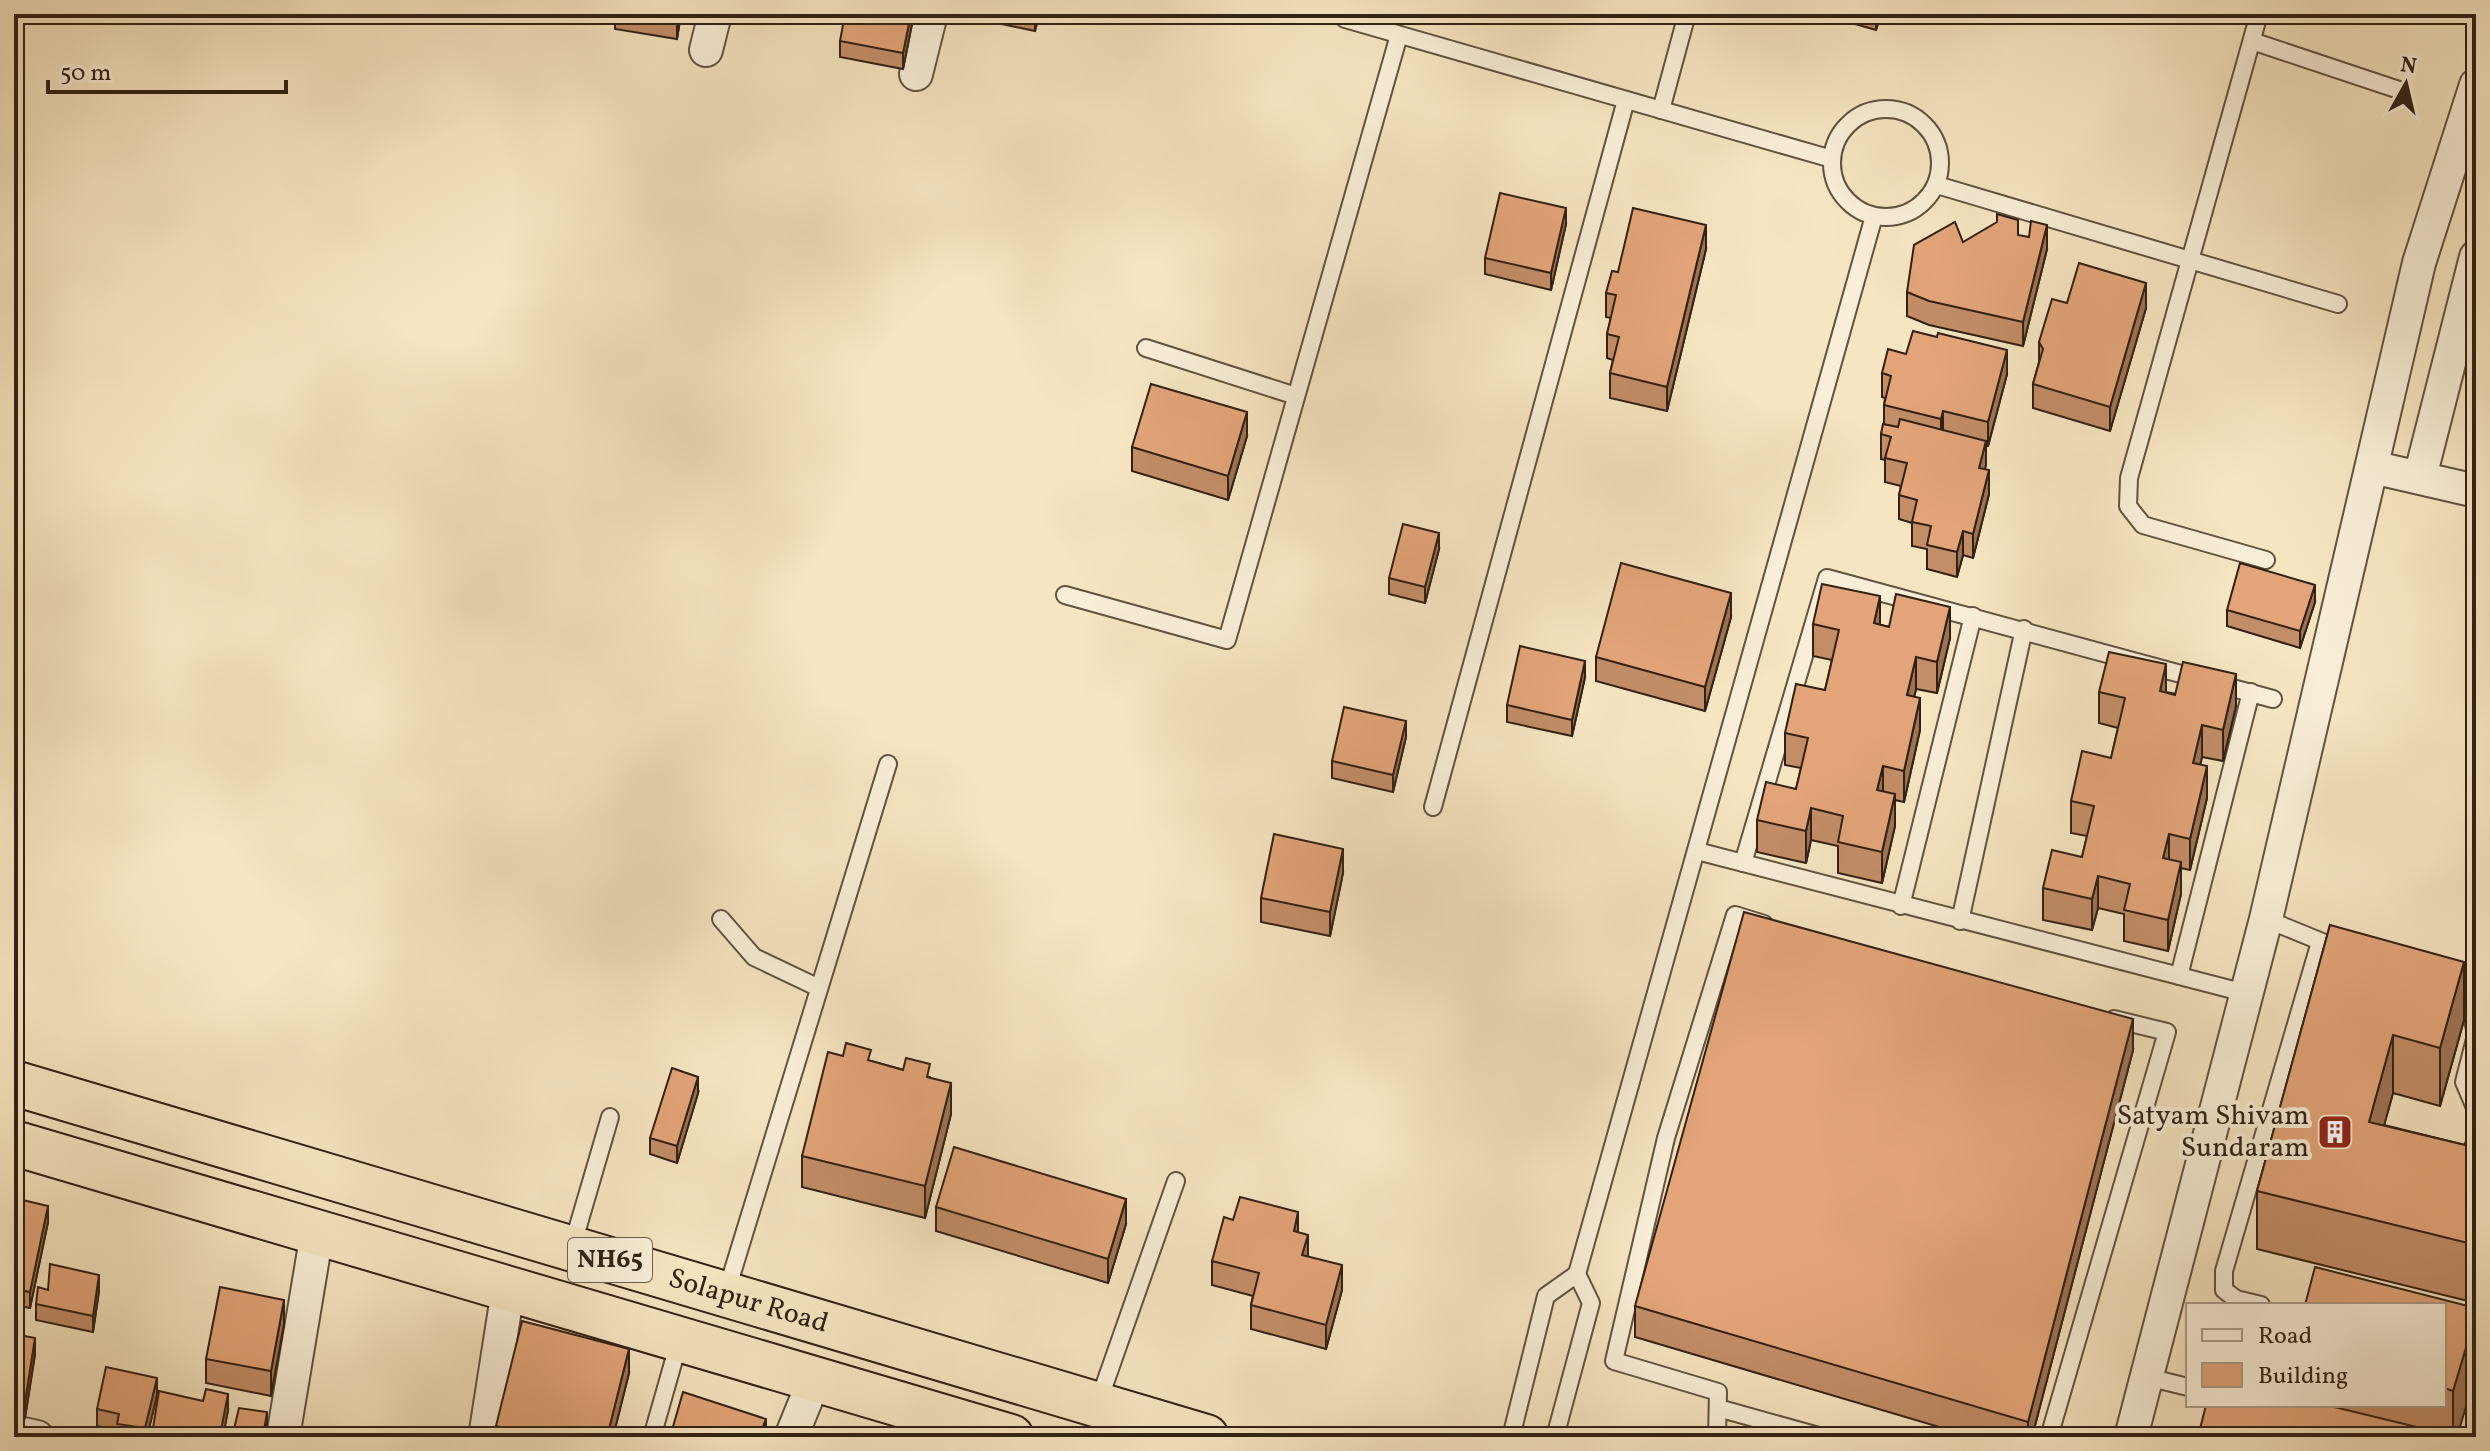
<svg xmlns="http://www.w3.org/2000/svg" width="2490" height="1451" viewBox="0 0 2490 1451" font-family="Vollkorn,serif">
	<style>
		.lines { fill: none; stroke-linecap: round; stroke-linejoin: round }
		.service-casing { stroke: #62523f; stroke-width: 20 }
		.minor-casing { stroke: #62523f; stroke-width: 36 }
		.trunk-casing { stroke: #312114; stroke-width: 48 }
		.service { stroke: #f9eed7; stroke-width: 16 }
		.minor { stroke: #f9eed7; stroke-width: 32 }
		.trunk { stroke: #f6e5c1; stroke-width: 44 }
		.wall { fill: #c28d67; stroke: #312114; stroke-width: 2 }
		.shaded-wall { fill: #9e7354; stroke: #312114; stroke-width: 2 }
		.building { fill: #e2a478; stroke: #312114; stroke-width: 2 }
		.labels { text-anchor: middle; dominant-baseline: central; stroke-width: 8; stroke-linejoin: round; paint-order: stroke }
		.shield { fill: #f9eed7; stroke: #6d5e4e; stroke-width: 2 }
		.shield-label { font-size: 26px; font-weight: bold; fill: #312114 }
		.poi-label { font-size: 28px; fill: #312114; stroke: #f9eed7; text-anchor: end }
		.street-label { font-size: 28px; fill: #312114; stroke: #f9eed7 }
	</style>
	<rect width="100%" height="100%" fill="#f6e5c1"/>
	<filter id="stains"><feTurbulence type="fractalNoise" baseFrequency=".0025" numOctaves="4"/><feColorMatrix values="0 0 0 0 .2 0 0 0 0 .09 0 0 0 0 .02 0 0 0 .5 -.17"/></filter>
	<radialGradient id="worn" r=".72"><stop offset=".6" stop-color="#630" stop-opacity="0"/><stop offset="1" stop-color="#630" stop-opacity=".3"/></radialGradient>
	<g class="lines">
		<defs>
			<g id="service">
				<polyline points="1340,14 1345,19 1832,159"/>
				<polyline points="2259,14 2129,478 2128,506 2143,525 2266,560"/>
				<polyline points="2252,41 2402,91"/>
				<circle cx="1886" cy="163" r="54"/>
				<polyline points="1661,110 1687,14"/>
				<polyline points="1937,185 2338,304"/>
				<polyline points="1146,348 1296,396"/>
				<polyline points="1065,595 1227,640 1399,35"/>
				<polyline points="1433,807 1626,100"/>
				<polyline points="1697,851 2245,993"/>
				<polyline points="1743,863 1827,578 2273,699"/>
				<polyline points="1901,906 1973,616"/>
				<polyline points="721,919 754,957 819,988"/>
				<polyline points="2266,919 2327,944"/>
				<polyline points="1960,921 2024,629"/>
				<polyline points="2179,976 2251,692"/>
				<polyline points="2451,988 2471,1011 2476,1034"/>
				<polyline points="2476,1035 2464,1082 2476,1110"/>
				<polyline points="572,1247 610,1117"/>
				<polyline points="726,1293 888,764"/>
				<polyline points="2261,1305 2236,1299 2224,1290 2224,1271 2320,942"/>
				<polyline points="2147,1377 2188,1387"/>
				<polyline points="1098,1403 1176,1181"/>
				<polyline points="1718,1408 1822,1437"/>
				<polyline points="652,1437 679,1342"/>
				<polyline points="1511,1437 1546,1296 1577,1274 1874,216"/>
				<polyline points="1555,1437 1591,1303 1577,1274"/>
				<polyline points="1717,1437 1718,1392 1614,1361 1666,1138 1735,915 1764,924"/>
				<polyline points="2049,1437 2167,1032 2114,1019"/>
				<polyline points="2473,1437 2476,1427"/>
			</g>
			<g id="minor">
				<polyline points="706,50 715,14"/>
				<polyline points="916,74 931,14"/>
				<polyline points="2372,467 2476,491"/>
				<polyline points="2420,477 2476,257"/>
				<polyline points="14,1432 37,1437"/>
				<polyline points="283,1437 317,1233"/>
				<polyline points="485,1437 508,1290"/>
				<polyline points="791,1437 815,1378"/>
				<polyline points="910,1437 922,1409"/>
				<polyline points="2131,1437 2266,919 2419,263 2476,85"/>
			</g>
			<g id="trunk">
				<path id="s1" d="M14,1083L1206,1437"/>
				<polyline points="14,1143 1011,1437"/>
			</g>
		</defs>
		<use href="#service" class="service-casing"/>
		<use href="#minor" class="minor-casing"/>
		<use href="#trunk" class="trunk-casing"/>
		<use href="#service" class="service"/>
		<use href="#minor" class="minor"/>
		<use href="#trunk" class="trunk"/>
	</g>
	<g class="wall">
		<polygon points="615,14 681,14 677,39 615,29"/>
		<polygon points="914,14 903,69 840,57 840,41"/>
		<polygon points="968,14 1039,14 1035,31 968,17"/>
		<polygon points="1820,14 1881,14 1876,30"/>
		<polygon points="1566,224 1551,290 1485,274 1485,258"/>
		<polygon points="1963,242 2047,249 2023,346 1929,325 1907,316 1907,292"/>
		<polygon points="1706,249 1667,411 1610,398 1610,373 1613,360 1607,358 1607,334 1611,318 1606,317 1606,293"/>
		<polygon points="2067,303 2146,308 2110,431 2033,408 2033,384 2039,362 2039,342"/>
		<polygon points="1906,354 2007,374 1988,446 1986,446 1985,469 1989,494 1973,558 1963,555 1957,577 1927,569 1927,549 1912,546 1912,523 1899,519 1899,495 1901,486 1885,482 1885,460 1881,459 1881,434 1884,424 1884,405 1885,398 1882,397 1882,373"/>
		<polygon points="1247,436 1228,500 1132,471 1132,447"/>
		<polygon points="1439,549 1425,603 1389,594 1389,578"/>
		<polygon points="2315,602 2300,648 2227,626 2227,610"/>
		<polygon points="1731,617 1705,711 1596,681 1596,657"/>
		<polygon points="1813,624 1880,625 1950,638 1937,693 1916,689 1914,697 1920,730 1904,802 1895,800 1895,826 1882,883 1838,873 1838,846 1811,840 1806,863 1757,852 1757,820 1796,789 1801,768 1785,765 1785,733 1825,690 1832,660 1813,656"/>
		<polygon points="1585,677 1572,736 1507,722 1507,705"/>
		<polygon points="2099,692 2166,692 2236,706 2223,761 2202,757 2200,765 2207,798 2190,870 2181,868 2181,894 2168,951 2124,941 2124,914 2098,908 2092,930 2043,920 2043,888 2082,857 2087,836 2071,833 2071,801 2111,758 2118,728 2099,723"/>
		<polygon points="1406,737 1393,792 1332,778 1332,761"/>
		<polygon points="1343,873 1330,936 1261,922 1261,898"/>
		<polygon points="2330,925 2464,1020 2440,1106 2393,1093 2384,1125 2465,1145 2476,1099 2476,1303 2257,1249 2257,1191"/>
		<polygon points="2133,1050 2032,1437 1973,1437 1635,1337 1635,1306"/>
		<polygon points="871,1061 930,1077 951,1114 925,1218 802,1187 802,1156"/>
		<polygon points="698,1093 677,1163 650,1154 650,1138"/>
		<polygon points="14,1198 48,1222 30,1308 14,1305"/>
		<polygon points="936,1207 1126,1224 1108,1283 936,1231"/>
		<polygon points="1298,1232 1308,1256 1342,1290 1326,1349 1251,1329 1251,1305 1253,1296 1212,1285 1212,1261"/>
		<polygon points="48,1290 99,1291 93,1332 36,1320 36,1304"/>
		<polygon points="2444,1305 2476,1308 2457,1437 2206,1405 2444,1405"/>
		<polygon points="284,1324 271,1396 206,1383 206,1359"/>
		<polygon points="14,1334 35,1354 25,1418 14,1415"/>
		<polygon points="629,1373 613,1437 496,1437 496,1426"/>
		<polygon points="157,1395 147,1437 117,1437 117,1430 97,1426 97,1409"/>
		<polygon points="228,1410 224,1431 233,1433 267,1428 266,1437 153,1437 153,1428"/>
	</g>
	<g class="shaded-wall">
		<polygon points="678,14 681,14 677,39 677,23"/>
		<polygon points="911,14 914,14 903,69 903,53"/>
		<polygon points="1035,14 1039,14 1035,31"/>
		<polygon points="1876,14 1881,14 1876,30"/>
		<polygon points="1566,208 1566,224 1551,290 1551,273"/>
		<polygon points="1706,225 1706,249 1667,411 1667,387"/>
		<polygon points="2047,225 2047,249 2023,346 2023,322"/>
		<polygon points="2146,283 2146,308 2110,431 2110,407"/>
		<polygon points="2007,350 2007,374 1988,446 1988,422"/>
		<polygon points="1943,411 1943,435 1941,444 1941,419"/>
		<polygon points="1247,412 1247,436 1228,500 1228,476"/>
		<polygon points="1986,441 1986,465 1979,492 1979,468"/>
		<polygon points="1989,470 1989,494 1973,558 1973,534"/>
		<polygon points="1963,531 1963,555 1957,577 1957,552"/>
		<polygon points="1439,533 1439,549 1425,603 1425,587"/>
		<polygon points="2315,585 2315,602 2300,648 2300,631"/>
		<polygon points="1731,593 1731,617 1705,711 1705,687"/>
		<polygon points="1880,596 1880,627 1874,623"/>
		<polygon points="1950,607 1950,638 1937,693 1937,662"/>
		<polygon points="1916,657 1916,689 1907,727 1907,695"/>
		<polygon points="1585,661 1585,677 1572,736 1572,720"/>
		<polygon points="2166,664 2166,695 2160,691"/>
		<polygon points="2236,674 2236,706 2223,761 2223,730"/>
		<polygon points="1920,698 1920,730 1904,802 1904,771"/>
		<polygon points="1406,721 1406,737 1393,792 1393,775"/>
		<polygon points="2202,725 2202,757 2193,795 2193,763"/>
		<polygon points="1883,766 1883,797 1877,790"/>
		<polygon points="2207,766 2207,798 2190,870 2190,839"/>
		<polygon points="1895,794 1895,826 1882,883 1882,852"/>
		<polygon points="1811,808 1811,840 1806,863 1806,831"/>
		<polygon points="2169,834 2169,865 2163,858"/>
		<polygon points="1343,849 1343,873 1330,936 1330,912"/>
		<polygon points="2181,862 2181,894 2168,951 2168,920"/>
		<polygon points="2098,876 2098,908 2092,930 2092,899"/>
		<polygon points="2464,962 2464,1020 2440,1106 2440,1048"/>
		<polygon points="2133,1019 2133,1050 2032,1437 2028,1437 2028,1422"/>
		<polygon points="2393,1035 2393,1093 2369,1180 2369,1122"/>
		<polygon points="698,1077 698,1093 677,1163 677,1146"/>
		<polygon points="951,1083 951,1114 925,1218 925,1186"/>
		<polygon points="1126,1199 1126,1224 1108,1283 1108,1259"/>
		<polygon points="48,1206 48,1222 30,1308 30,1292"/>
		<polygon points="1298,1212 1298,1236 1294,1231"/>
		<polygon points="1308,1235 1308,1259 1302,1255"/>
		<polygon points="1342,1265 1342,1290 1326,1349 1326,1325"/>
		<polygon points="99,1275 99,1291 93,1332 93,1316"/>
		<polygon points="284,1300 284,1324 271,1396 271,1371"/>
		<polygon points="2476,1314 2476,1373 2457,1437 2453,1437 2453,1391"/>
		<polygon points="35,1338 35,1354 25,1418 25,1402"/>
		<polygon points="629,1349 629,1373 613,1437 607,1437"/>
		<polygon points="157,1378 157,1395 147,1437 145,1437 145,1428"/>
		<polygon points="228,1394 228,1410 223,1437 221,1430"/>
		<polygon points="267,1412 267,1428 266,1437 263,1437"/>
		<polygon points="766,1419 766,1437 759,1437"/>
	</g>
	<g class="building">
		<polygon points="624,14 678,14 677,23"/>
		<polygon points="845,14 911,14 903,53 840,41"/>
		<polygon points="1500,193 1566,208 1551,273 1485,258"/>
		<polygon points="1633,208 1706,225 1667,387 1610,373 1619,337 1607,334 1616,295 1606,293 1612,271 1618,272"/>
		<polygon points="1997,214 2018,220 2018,235 2029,237 2031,221 2047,225 2023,322 1929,301 1907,292 1914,245 1955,222 1963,242 1997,222"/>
		<polygon points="2079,263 2146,283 2110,407 2033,384 2043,349 2039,342 2052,299 2067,303"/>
		<polygon points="1913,331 1937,337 1938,333 2007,350 1988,422 1943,411 1941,419 1884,405 1891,376 1882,373 1888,349 1906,354"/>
		<polygon points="1151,384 1247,412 1228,476 1132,447"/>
		<polygon points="1900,419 1986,441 1979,468 1989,470 1973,534 1963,531 1957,552 1927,545 1931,526 1912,522 1917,500 1899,495 1907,463 1885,458 1891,437 1881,434 1883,424 1898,427"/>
		<polygon points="1403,524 1439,533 1425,587 1389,578"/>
		<polygon points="1621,563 1731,593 1705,687 1596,657"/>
		<polygon points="2240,563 2315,585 2300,631 2227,610"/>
		<polygon points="1822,584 1880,596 1874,623 1889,627 1896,594 1950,607 1937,662 1916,657 1907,695 1920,698 1904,771 1883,766 1877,790 1895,794 1882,852 1838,842 1843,816 1811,808 1806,831 1757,820 1766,782 1796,789 1808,738 1785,733 1796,684 1825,690 1839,630 1813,624"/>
		<polygon points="1520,646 1585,661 1572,720 1507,705"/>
		<polygon points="2109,652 2166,664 2160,691 2175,695 2183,662 2236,674 2223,730 2202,725 2193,763 2207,766 2190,839 2169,834 2163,858 2181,862 2168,920 2124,910 2130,884 2098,876 2092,899 2043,888 2052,850 2082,857 2094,806 2071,801 2082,751 2111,758 2125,698 2099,692"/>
		<polygon points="1344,707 1406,721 1393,775 1332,761"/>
		<polygon points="1274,834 1343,849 1330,912 1261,898"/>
		<polygon points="1744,912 2133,1019 2028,1422 1635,1306"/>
		<polygon points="2330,925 2464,962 2440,1048 2393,1035 2369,1122 2465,1145 2476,1099 2476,1245 2257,1191"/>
		<polygon points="846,1043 871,1050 868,1060 903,1070 906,1058 930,1064 927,1077 951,1083 925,1186 802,1156 828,1052 843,1056"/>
		<polygon points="672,1068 698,1077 677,1146 650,1138"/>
		<polygon points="954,1147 1126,1199 1108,1259 936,1207"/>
		<polygon points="1240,1197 1298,1212 1294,1231 1308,1235 1302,1255 1342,1265 1326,1325 1251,1305 1259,1273 1212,1261 1224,1217 1233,1220"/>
		<polygon points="14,1198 48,1206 30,1292 14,1289"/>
		<polygon points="50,1264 99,1275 93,1316 36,1304 38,1287 48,1290"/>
		<polygon points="2315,1267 2476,1308 2476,1314 2453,1391 2444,1388 2444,1305 2305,1305"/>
		<polygon points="220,1287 284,1300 271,1371 206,1359"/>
		<polygon points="522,1321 629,1349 607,1437 540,1437 496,1426"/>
		<polygon points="14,1334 35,1338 25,1402 14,1399"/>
		<polygon points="106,1367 157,1378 145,1428 117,1424 119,1414 97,1409"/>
		<polygon points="206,1389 228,1394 221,1430 233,1433 239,1408 267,1412 263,1437 195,1437 153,1428 159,1391 203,1401"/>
		<polygon points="683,1392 766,1419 759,1437 670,1437"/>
		<polygon points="2206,1405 2326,1405 2458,1437 2198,1437"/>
		<polygon points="14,1420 19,1421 16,1437 14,1437"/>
	</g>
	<defs>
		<symbol id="building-square" viewBox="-11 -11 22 22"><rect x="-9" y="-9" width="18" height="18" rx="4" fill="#8f2418" stroke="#f9eed7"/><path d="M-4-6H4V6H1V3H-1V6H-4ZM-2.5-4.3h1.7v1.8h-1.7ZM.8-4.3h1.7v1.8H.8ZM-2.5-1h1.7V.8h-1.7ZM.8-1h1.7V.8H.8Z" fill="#fff"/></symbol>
	</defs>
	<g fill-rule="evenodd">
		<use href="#building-square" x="2315" y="1112" width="40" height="40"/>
	</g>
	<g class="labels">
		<rect class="shield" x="568" y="1238" width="84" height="44" rx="6"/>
		<g class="shield-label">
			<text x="610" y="1260">NH65</text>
		</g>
		<g class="poi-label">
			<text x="2309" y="1116">Satyam Shivam<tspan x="2309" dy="32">Sundaram</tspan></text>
		</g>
		<g class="street-label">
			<text stroke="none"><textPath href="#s1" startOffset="766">Solapur Road</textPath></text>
		</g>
	</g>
	<rect width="2490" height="1451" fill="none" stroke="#f6e5c1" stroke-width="48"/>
	<rect x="16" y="16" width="2458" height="1419" fill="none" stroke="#312114" stroke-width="4"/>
	<rect x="24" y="24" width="2442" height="1403" fill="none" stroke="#312114" stroke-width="2"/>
	<rect x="2186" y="1303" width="260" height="104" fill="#f9eed7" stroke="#a99c89" stroke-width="2"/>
	<rect x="2202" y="1329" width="40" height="12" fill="#f9eed7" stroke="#a99c89" stroke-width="2"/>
	<text x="2258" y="1343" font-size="24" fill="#312114">Road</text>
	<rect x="2202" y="1363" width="40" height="24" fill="#e2a478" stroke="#a99c89" stroke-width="2"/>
	<text x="2258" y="1383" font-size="24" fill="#312114">Building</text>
	<g transform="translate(2406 84) rotate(8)" stroke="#f9eed7" stroke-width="6" paint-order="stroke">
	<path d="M0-6L14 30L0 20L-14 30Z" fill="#312114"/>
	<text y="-12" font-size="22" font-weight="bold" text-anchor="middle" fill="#312114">N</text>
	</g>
	<path d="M48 80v12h238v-12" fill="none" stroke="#312114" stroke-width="4"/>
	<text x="60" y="80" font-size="24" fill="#312114" stroke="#f9eed7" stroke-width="6" paint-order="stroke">50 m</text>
	<rect width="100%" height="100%" filter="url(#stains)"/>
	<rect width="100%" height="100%" fill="url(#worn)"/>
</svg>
